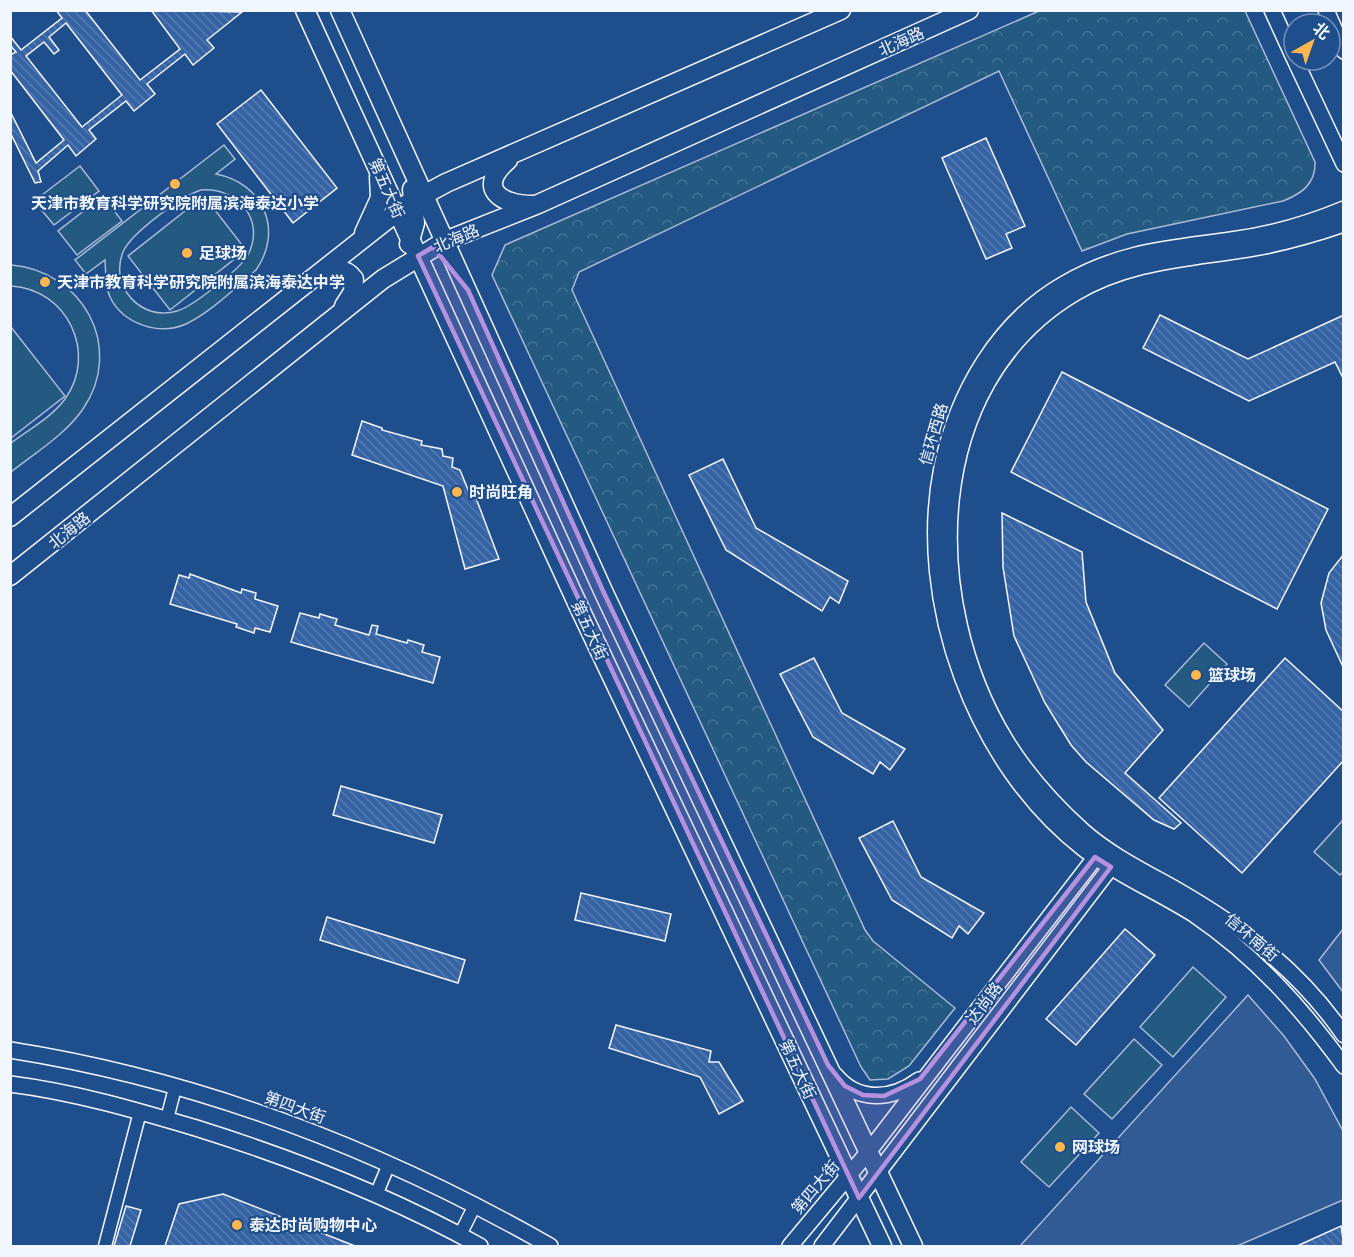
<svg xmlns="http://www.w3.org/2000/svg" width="1354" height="1257" viewBox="0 0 1354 1257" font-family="Ubuntu,'Noto Sans SC',sans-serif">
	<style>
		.grass { fill: #245a82; stroke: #a8bbd7; stroke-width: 1.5; fill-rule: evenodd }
		.park { fill: url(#park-crowns); stroke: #a8bbd7; stroke-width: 1.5 }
		.parking { fill: #305b95; stroke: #a8bbd7; stroke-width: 1.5 }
		.building { fill: url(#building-back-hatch); stroke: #f2f6ff; stroke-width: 1.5; fill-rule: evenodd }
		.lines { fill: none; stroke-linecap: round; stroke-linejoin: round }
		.minor-casing { stroke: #f2f6ff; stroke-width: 15 }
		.tertiary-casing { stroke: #f2f6ff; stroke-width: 18 }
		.primary-casing { stroke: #f2f6ff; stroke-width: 21 }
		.minor { stroke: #1f4e8c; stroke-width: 12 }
		.tertiary { stroke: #1f4e8c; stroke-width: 15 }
		.primary { stroke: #1f4e8c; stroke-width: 18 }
		.marked { fill: #b691df; fill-opacity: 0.2; stroke: #b691df; stroke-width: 4.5; stroke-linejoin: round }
		.poi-dot { fill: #ffb74d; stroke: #1f4e8c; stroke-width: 2 }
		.labels { text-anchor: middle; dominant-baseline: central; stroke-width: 4.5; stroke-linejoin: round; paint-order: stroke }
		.street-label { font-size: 16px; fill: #f2f6ff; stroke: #1f4e8c }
		.poi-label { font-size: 16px; font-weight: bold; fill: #f2f6ff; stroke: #1f4e8c; text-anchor: start }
	</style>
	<defs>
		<pattern id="park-crowns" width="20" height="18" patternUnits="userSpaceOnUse" patternTransform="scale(1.5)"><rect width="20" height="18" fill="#245a82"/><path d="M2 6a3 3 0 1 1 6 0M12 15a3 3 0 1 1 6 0" fill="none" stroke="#447295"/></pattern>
		<pattern id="building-back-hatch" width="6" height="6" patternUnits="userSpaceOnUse" patternTransform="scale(1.5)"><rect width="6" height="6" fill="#3563a3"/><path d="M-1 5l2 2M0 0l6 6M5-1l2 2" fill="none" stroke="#537ab1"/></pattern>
	</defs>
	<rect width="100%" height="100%" fill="#1f4e8c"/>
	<g class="grass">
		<path d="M224,145L235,159L216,174C263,183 284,230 256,270C235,288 211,312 186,324C159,336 123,324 110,297C105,286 106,273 105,260L86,274L75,260ZM201,190C237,187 266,219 248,255C240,269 192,307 177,311C141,322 109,286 123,252C131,233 182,196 201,190Z"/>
		<polygon points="80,166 99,191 54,225 34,201"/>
		<polygon points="103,196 122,221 77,255 58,231"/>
		<polygon points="204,196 246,250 170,310 128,256"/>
		<path d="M11,265C83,271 125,347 83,409C65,435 35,453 11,472V443C28,430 52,417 65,399C98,353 67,289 11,286Z"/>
		<polygon points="11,327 65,396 11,438"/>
		<polygon points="1204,643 1227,664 1189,707 1165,685"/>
		<polygon points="1343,820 1343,872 1340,875 1314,852"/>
		<polygon points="1193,967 1226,997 1173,1057 1140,1027"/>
		<polygon points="1134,1039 1162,1065 1112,1119 1084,1094"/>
		<polygon points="1071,1107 1099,1133 1049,1187 1021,1162"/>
	</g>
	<path class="park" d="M1039,11H1245L1315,162C1316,184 1301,194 1283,201L1127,234L1082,251L999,71L579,272L572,290L865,930L873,941L955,1008L909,1066L888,1079L870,1080L861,1067L492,275L505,245Z"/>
	<g class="parking">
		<polygon points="1343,929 1344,992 1343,992 1319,960"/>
		<polygon points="1248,995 1284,1036 1315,1079 1343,1131 1343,1200 1237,1246 1020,1246"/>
	</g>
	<g class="building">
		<path d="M56,10H85L140,80L180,49L151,10L242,12L207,40L214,48L193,65L185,54L147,84L155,94L134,111L126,101L89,130L96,139L76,156L68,145L38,171L41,182L35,183L10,132V111L36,163L64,140L10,70V55L16,52L10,45V36L21,50L62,18ZM66,23L122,95L82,127L26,56L44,42L54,54L59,50L49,37Z"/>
		<polygon points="261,90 337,188 293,223 217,124"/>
		<polygon points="986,138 1025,226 1006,234 1012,248 986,259 942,158"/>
		<polygon points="1160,315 1248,359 1344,315 1344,380 1335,362 1249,401 1143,348"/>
		<polygon points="1062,372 1328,509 1277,609 1011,472"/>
		<polygon points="362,421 382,428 382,430 422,441 421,445 442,449 443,456 453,458 452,467 460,470 471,497 476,498 499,559 465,569 443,486 352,455"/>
		<polygon points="723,459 756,528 848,581 839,603 830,597 822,611 726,550 689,475"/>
		<polygon points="1002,513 1082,552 1086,602 1115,673 1163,730 1125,773 1181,823 1174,829 1154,820 1086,762 1071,745 1045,703 1014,636 1003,567"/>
		<polygon points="1344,554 1344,669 1326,630 1321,603 1329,573"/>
		<polygon points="190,574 241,593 242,589 256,593 255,599 278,606 270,632 255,628 254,633 236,627 237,624 170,604 179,575 189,578"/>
		<polygon points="300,613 319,618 320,614 337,619 335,625 369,635 372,625 378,626 376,634 407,643 408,640 424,645 422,652 440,657 433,683 291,642"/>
		<polygon points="814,658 842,713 905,749 890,770 880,762 873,774 813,737 780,674"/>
		<polygon points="1285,658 1344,712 1344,760 1242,873 1159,798"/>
		<polygon points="341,786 442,815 434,843 333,815"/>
		<polygon points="893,821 921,877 984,913 968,934 959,926 952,938 892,900 859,838"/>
		<polygon points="581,893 671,914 665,941 575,920"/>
		<polygon points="327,917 465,960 458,983 320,940"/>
		<polygon points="1125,929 1155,955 1076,1045 1046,1019"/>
		<polygon points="616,1025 711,1051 709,1062 719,1062 743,1101 719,1114 700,1077 609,1048"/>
		<polygon points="223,1194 355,1246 165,1246 179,1204"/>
		<polygon points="126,1206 141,1210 130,1246 114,1246"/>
		<polygon points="1341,1226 1344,1246 1297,1246"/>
	</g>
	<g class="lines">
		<defs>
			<g id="minor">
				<polyline points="167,1119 175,1088"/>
				<polyline points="376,1195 389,1164"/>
				<polyline points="460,1235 475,1205"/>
				<polyline points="105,1246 140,1112"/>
			</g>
			<g id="tertiary">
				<polyline points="1272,10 1294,58"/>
				<polyline points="1326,10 1344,51"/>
				<polyline points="1295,60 1344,164"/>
				<path d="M1344,209C1308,224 1270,235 1231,240C1168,249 1121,251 1064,284C998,322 957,393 942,467C915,601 975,765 1084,849C1118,875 1159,892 1195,915C1255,956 1301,1007 1344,1066"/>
				<path d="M1344,224C1312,235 1280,244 1248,249C1187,259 1129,261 1075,293C922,384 921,603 1006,741C1027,775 1053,804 1083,831C1110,855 1145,872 1177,890C1243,928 1300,971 1344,1035"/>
				<path d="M10,1050C201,1080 383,1151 550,1246"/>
				<path d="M835,1075C858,1103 892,1100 919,1080"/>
				<path d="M10,1084C74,1092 135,1110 196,1128C295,1159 390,1196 480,1246"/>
				<polyline points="790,1246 869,1151 1101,850"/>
				<polyline points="822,1246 1117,859"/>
			</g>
			<g id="primary">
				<polyline points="305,10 578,605 882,1246"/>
				<polyline points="340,10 604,593 913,1246"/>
				<path d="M508,160C476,188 500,205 533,205"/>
				<polyline points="364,233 380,198 379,177"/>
				<polyline points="409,244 415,223 412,189"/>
				<path d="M321,274C333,268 345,267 354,279L353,292L344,306"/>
				<polyline points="10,517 407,204 446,183 841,10"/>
				<polyline points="10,576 383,279 445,241 536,205 969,10"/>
			</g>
		</defs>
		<use href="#minor" class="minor-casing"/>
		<use href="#tertiary" class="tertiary-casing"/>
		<use href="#primary" class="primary-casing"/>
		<use href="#minor" class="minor"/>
		<use href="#tertiary" class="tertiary"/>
		<use href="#primary" class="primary"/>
	</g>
	<path class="marked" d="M433,247L468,290L604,593L828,1065L845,1086L863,1095L884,1096L920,1079L1095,857L1111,867L859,1198L418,256Z"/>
	<g class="poi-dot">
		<circle cx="175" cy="184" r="6"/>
		<circle cx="187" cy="253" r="6"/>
		<circle cx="45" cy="282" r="6"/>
		<circle cx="457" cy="492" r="6"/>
		<circle cx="1196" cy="675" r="6"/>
		<circle cx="1060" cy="1147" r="6"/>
		<circle cx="237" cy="1225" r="6"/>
	</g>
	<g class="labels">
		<g class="street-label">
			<text transform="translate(901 41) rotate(-24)">北海路</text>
			<text transform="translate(387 188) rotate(66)">第五大街</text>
			<text transform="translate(456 238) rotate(-23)">北海路</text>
			<text transform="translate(933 434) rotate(-74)">信环西路</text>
			<text transform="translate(69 530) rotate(-39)">北海路</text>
			<text transform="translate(590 630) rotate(65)">第五大街</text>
			<text transform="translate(1252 937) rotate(40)">信环南街</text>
			<text transform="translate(984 1003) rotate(-53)">达尚路</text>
			<text transform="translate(798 1069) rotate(65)">第五大街</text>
			<text transform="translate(295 1107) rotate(20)">第四大街</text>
			<text transform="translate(815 1187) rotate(-50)">第四大街</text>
		</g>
		<g class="poi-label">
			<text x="175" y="203" text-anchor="middle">天津市教育科学研究院附属滨海泰达小学</text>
			<text x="199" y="253">足球场</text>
			<text x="57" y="282">天津市教育科学研究院附属滨海泰达中学</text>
			<text x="469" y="492">时尚旺角</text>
			<text x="1208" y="675">篮球场</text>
			<text x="1072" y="1147">网球场</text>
			<text x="249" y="1225">泰达时尚购物中心</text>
		</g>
	</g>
	<rect width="1354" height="1257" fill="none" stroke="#f2f6ff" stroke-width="24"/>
	<g transform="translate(1312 42) rotate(40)"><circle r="28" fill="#1f4e8c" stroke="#7391ba" stroke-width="1.5"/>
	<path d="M0-4.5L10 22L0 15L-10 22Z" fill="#ffb74d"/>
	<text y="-9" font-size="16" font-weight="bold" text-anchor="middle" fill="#f2f6ff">北</text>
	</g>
</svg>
